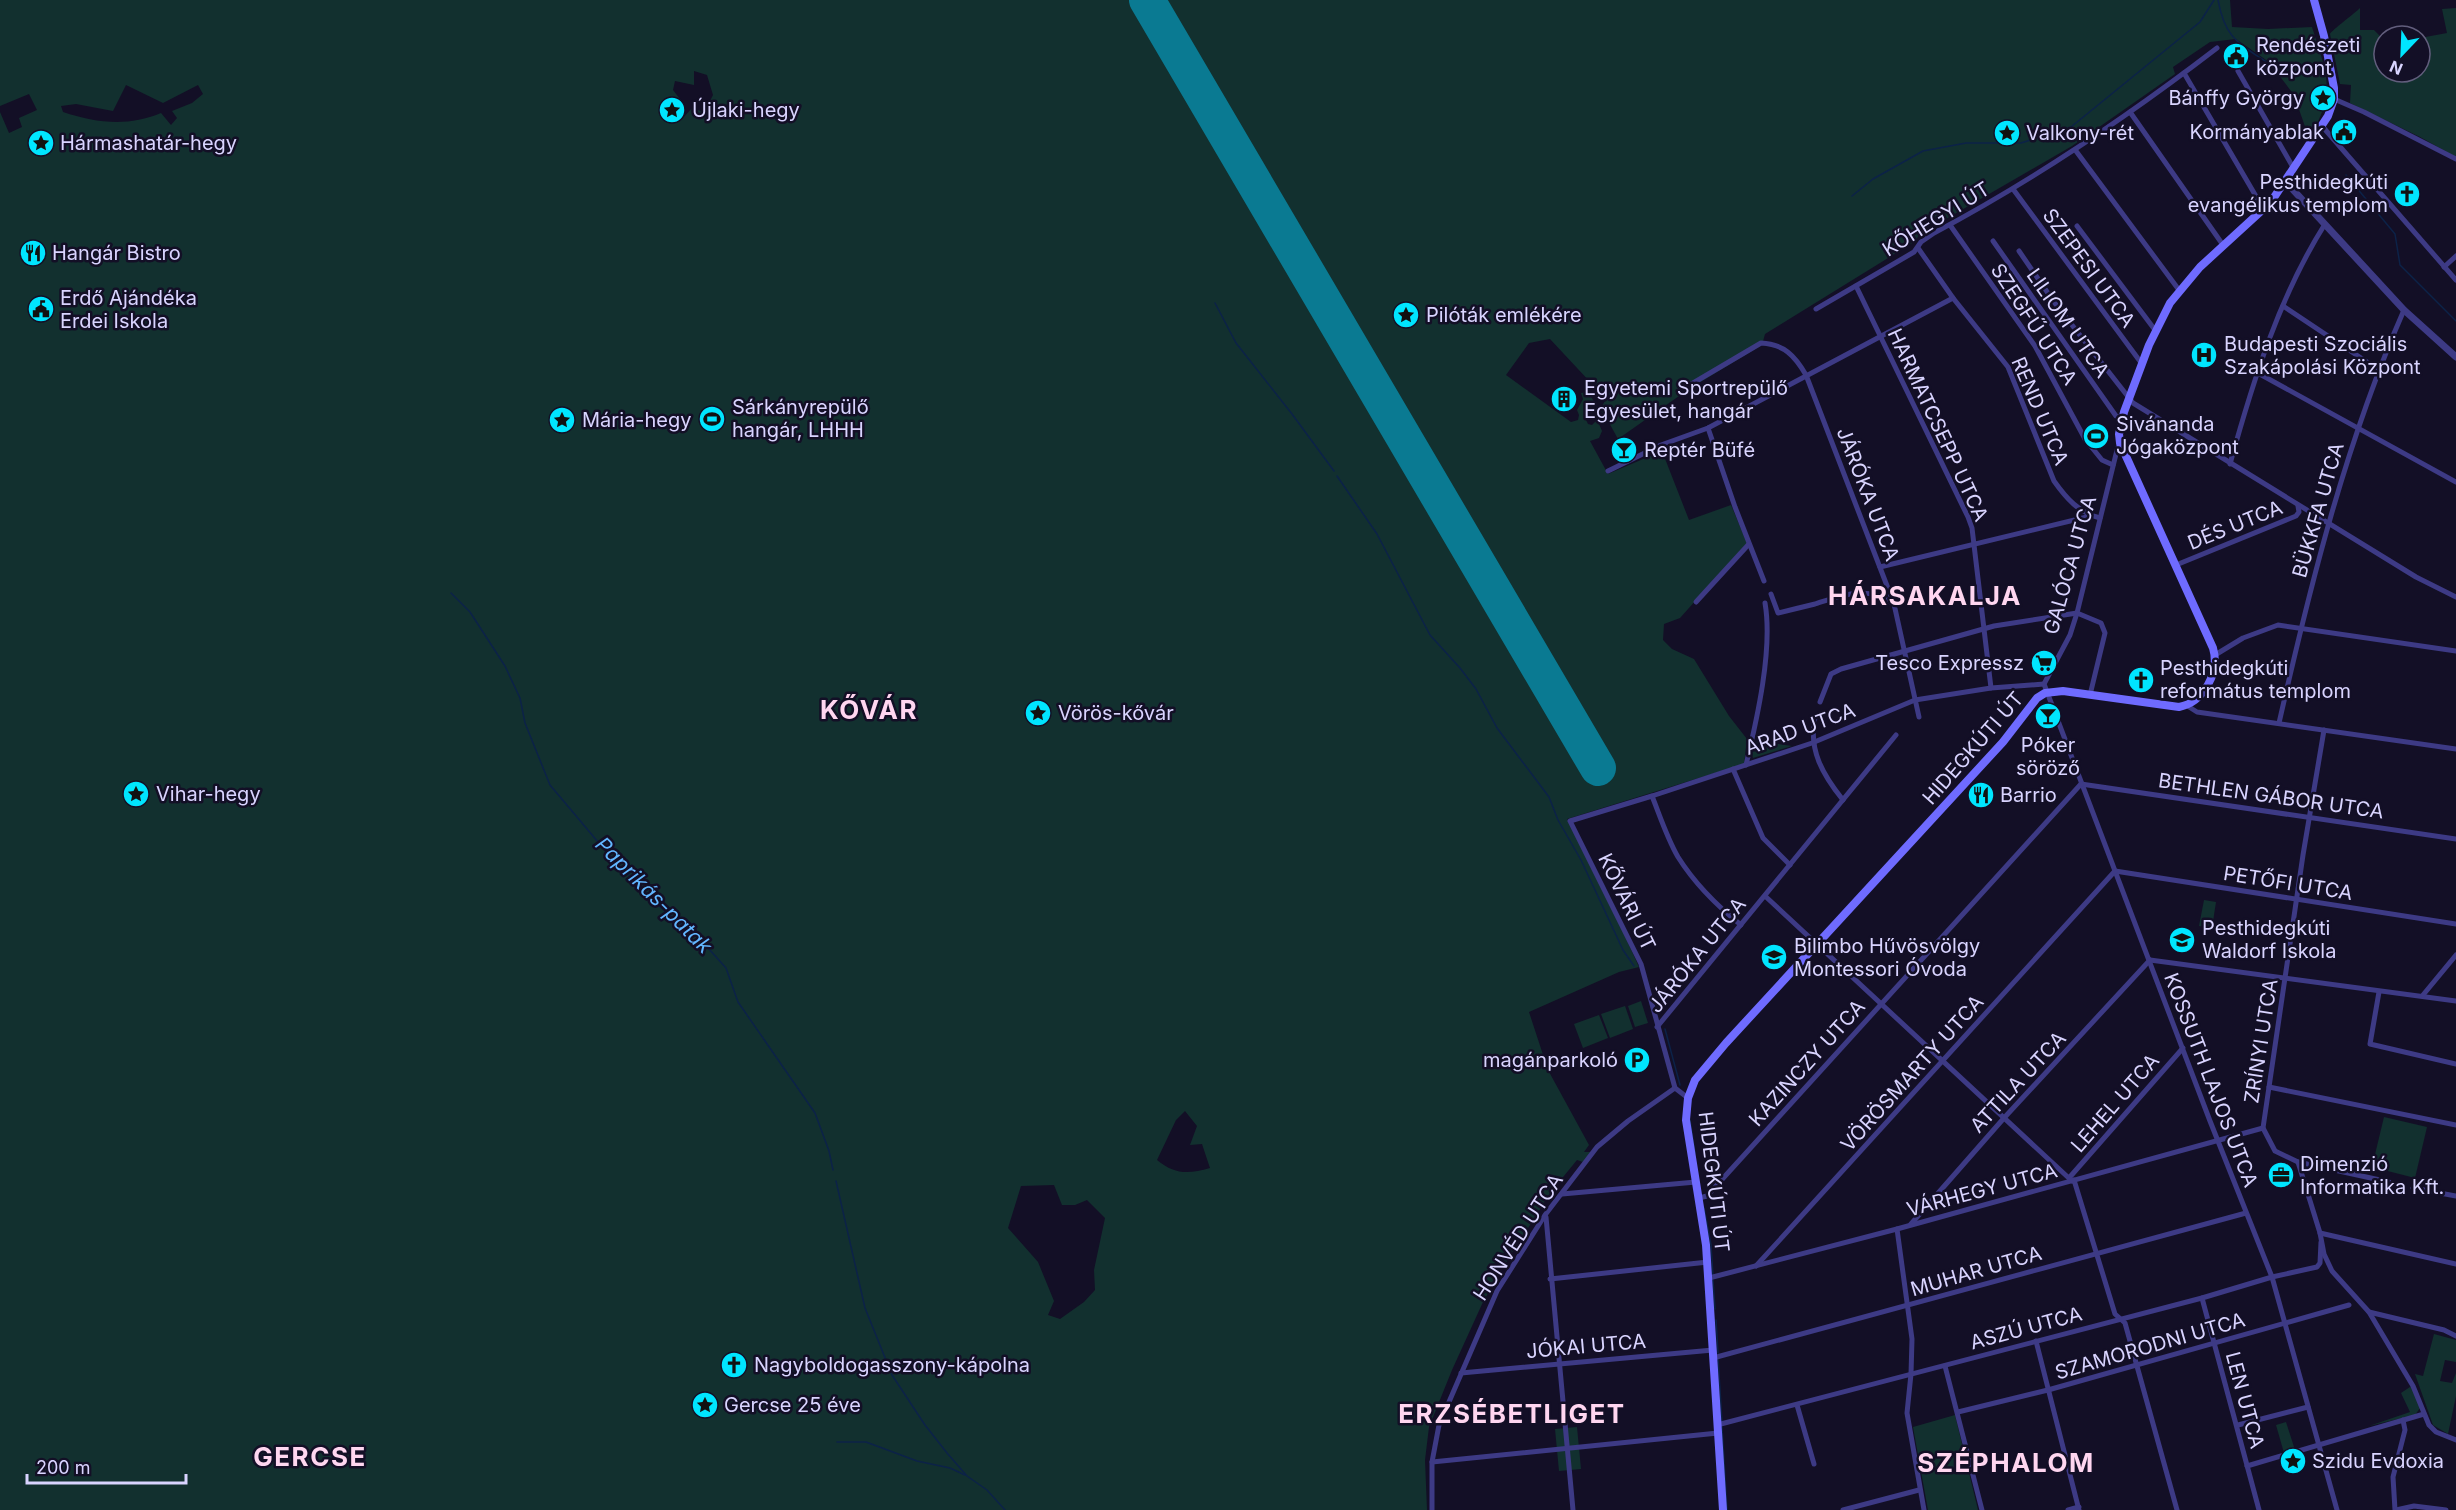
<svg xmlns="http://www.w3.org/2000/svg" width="2456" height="1510" viewBox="0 0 2456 1510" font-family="Inter,sans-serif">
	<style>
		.green { fill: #12302f; fill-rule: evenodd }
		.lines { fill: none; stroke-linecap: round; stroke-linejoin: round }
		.stream { stroke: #0c2248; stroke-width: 1.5 }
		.runway { stroke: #0a7a92; stroke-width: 36 }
		.minor { stroke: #3d3a85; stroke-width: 5 }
		.tertiary { stroke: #3d3a85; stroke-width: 7 }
		.secondary { stroke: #6f6bff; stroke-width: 8 }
		.labels { text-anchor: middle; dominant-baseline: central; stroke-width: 5; stroke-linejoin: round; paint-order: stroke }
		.poi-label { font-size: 20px; fill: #d9d4ff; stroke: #130f26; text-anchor: start }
		.street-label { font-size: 20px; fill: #d9d4ff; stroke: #130f26 }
		.water-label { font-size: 21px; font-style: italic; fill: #62b6ff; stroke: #130f26 }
		.district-label { font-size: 26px; font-weight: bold; letter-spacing: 1.5px; fill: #ffd6f0; stroke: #130f26 }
	</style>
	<rect width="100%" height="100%" fill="#130f26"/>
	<g class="green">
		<path d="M0,0H2230L2232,27L2268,29L2312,27C2327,75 2337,92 2309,138L2294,95L2269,62L2236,39L2210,42L2173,67L2175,74L2072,146L1920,234L1914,242L1765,334L1762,345L1689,389L1618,439L1607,419L1614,415V412L1604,415L1600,410L1606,399L1550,339L1529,343L1506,375L1571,422L1578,420L1579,415L1577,410L1583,399L1581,393L1588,392L1595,403L1586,420L1588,424L1592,425L1596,421L1599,424L1602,431L1599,438L1590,441L1608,474L1662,451L1689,520L1731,505L1747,543L1680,618L1664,624L1663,640L1672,649L1694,659L1729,716L1747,739L1744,764L1567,819L1615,914L1639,967L1619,972L1529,1012L1548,1070L1589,1145L1584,1152H1591L1583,1162L1577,1160L1550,1193L1536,1216L1516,1246L1483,1302L1452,1370L1429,1427L1425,1460L1427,1510H0V112L9,133L22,127L19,118L37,110L29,94L0,106ZM694,71L707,75L713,95L704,113L693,107L682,119L678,117L683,103L673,90L675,81L694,85ZM126,85L163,103L198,85L203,94L192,103L172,111L177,118L171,125L161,113C128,127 96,123 63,112L61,106L76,104L113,111ZM1185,1111L1197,1126L1190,1145L1202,1144L1210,1168C1189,1174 1175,1175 1157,1160L1176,1120ZM1054,1185L1062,1205H1075L1087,1200L1105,1218L1094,1270L1095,1290L1084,1302L1060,1319L1048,1315L1054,1301L1038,1262L1008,1228L1021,1186Z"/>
		<path d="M2360,8V30H2374L2384,40V72H2420V38L2447,33L2442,9L2456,8V157L2420,137L2350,103L2351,85L2340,84L2330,34C2332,30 2354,14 2360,8Z"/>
		<polygon points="1758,741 1792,746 1753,758 1751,749 1754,743"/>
		<polygon points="2204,900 2216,902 2212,928 2199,926"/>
		<polygon points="1641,1001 1648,1023 1635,1027 1628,1006"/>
		<polygon points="1625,1006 1633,1029 1610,1038 1601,1014"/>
		<polygon points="1599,1015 1608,1038 1583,1048 1574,1024"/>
		<polygon points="2384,1117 2427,1127 2415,1178 2372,1167"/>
		<polygon points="2434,1334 2456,1340 2456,1362 2445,1360 2440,1381 2452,1383 2456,1373 2456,1396 2448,1434 2433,1425 2415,1374 2423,1376"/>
		<polygon points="2413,1385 2420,1408 2415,1415 2369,1426 2410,1412 2401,1393"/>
		<polygon points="1955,1415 1978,1510 1928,1510 1913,1427"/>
		<polygon points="2286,1422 2295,1450 2284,1453 2276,1425"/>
		<polygon points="1577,1427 1581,1469 1559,1471 1555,1429"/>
	</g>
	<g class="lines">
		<g class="stream">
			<path d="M2218,0C2225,38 2238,43 2268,63"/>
			<polyline points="2346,175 2395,234 2400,265 2456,321"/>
			<polyline points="1852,196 1873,179 1923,151 1966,143 2021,143 2071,127 2200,22 2214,0"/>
			<polyline points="1215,303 1236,343 1292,414 1334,471"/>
			<polyline points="1337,476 1377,534 1430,635 1460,668 1476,689 1497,728 1549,797 1558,820 1581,860 1623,950 1634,966"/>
			<polyline points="451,593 470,612 505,666 520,698 525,723 550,785 609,855 660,907 700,939 726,968 738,1002 815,1113 829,1151 833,1170"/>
			<polyline points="1665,1029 1680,1085"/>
			<polyline points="1690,1120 1695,1153"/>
			<polyline points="836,1181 865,1308 892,1375 925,1425 947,1453 967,1476 987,1490 1005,1510"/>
			<polyline points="1704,1208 1711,1245 1713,1275"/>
			<polyline points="1713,1280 1715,1309"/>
			<polyline points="1716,1320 1718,1353"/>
			<polyline points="1718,1358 1722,1422"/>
			<polyline points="1722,1427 1727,1510"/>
			<polyline points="837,1442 866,1442 917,1461 950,1468 965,1475"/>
		</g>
		<polyline class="runway" points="1147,0 1598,768"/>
		<g class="minor">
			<polyline points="2238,71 2294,169"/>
			<polyline points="2184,73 2264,210"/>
			<polyline points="2334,99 2364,112 2456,159"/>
			<polyline points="2130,112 2223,245"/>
			<polyline points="2322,126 2456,280"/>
			<polyline points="2076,151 2179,290"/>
			<polyline points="2013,189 2142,364"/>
			<polyline points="1950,225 2035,346 2085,439 2102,460 2113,465"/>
			<polyline points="2077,226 2155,330"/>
			<polyline points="1993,241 2116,416 2122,418"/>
			<path d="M1918,248L1953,298L2008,367L2054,481C2066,498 2079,513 2100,518"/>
			<polyline points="2019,251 2054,302 2133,403 2416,577 2456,597"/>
			<polyline points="2444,267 2456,256"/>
			<polyline points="1856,286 1968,517 1972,528 1991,688"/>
			<polyline points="2283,306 2379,370"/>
			<path d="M1816,309L1914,252L1921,242L1934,233C2034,180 2127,117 2217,48"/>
			<polyline points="2256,372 2456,482"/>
			<path d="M1688,386L1761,343C1784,344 1795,356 1806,375L1894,604L1919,717"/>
			<polyline points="1708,428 1735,507 1764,581"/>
			<polyline points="2120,443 2117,450 2077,613 2070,635 2044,684 2210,1121 2272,1277 2337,1510"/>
			<path d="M2230,464C2253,381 2279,297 2325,224"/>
			<polyline points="1608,471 1661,445 1708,428 1953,298"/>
			<polyline points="2176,565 2296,516 2299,512 2298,506"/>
			<polyline points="1880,567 2091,516"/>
			<path d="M1771,594L1778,613C1790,610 1803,607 1815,604C1842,595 1867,585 1892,603"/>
			<polyline points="1696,602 1749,544"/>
			<polyline points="2215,655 2243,638 2278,625 2456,651"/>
			<polyline points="1820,702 1831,674 1841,669 1994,626 2077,613 2101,623 2105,633 2090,695"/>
			<polyline points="2186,705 2197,712 2456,749"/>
			<path d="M1815,717C1808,750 1823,775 1843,800"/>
			<path d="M2279,723C2311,582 2346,442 2404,310"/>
			<polyline points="2324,730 2303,855 2263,1128 2275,1151 2298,1162 2389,1182"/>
			<path d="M1746,765C1757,719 1773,649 1765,603"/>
			<polyline points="1733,769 1763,838 1790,865"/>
			<polyline points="2081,784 2456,839"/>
			<path d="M1652,796C1660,816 1667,838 1678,857C1695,884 1716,905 1741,925"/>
			<polyline points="2115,871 2456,924"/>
			<polyline points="1765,896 2072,1181"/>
			<polyline points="2150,960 2456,1001"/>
			<polyline points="2379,992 2370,1044 2456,1064"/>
			<polyline points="2423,995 2456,955"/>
			<polyline points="1657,1027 1896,735"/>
			<polyline points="2269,1087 2456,1125"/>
			<polyline points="1688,1098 1675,1088 1641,964 1570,821 1652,796 1812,743 1915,700 1991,688 2044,684"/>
			<polyline points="2298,1162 2320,1233 2324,1254 2332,1271 2369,1312 2413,1386 2429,1425 2436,1432 2456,1440"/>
			<polyline points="2069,1178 2183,1048"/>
			<polyline points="2074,1180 2115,1314 2125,1323 2177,1510"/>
			<polyline points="2413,1188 2456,1196"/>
			<polyline points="1562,1194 1696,1182"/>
			<polyline points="1699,1198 1707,1196 2081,784"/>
			<polyline points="1546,1217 1573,1510"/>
			<polyline points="1911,1224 2004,1118 2150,960"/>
			<polyline points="1897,1229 1912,1339 1911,1374 1907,1413 1924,1510"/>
			<polyline points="2320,1233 2456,1264"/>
			<polyline points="1756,1266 2115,871"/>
			<polyline points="1709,1278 1897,1229 2263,1128"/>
			<polyline points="1550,1279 1708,1262"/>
			<polyline points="2202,1298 2259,1510"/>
			<polyline points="2369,1312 2444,1330 2456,1336"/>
			<polyline points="2036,1341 2079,1510"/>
			<polyline points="1713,1358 2246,1213"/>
			<polyline points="1945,1366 1982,1510"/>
			<polyline points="1461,1373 1713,1350"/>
			<polyline points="1797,1405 1814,1464"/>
			<polyline points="1958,1412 2048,1390 2349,1305"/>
			<polyline points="1717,1425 2202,1298 2272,1277 2317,1267 2320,1263 2321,1242"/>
			<polyline points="2238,1425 2308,1407"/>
			<polyline points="1432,1462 1718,1433"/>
			<polyline points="2247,1466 2424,1414"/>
			<polyline points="1432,1510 1432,1462 1439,1425 1497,1291 1545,1215 1597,1147 1628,1121 1675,1088"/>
			<polyline points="1843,1510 1919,1490"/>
			<polyline points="2068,1510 2079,1507"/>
			<polyline points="2395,1510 2393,1477 2405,1430 2403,1420"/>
			<polyline points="2396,1510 2414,1506 2446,1510"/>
		</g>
		<polyline class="tertiary" points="2285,181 2404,310 2456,357"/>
		<path class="secondary" d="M1723,1510L1706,1245L1686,1120L1688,1098L1695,1080L1726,1043L2003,742L2037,698L2045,693L2063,691L2179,707C2204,702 2220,672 2213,648L2120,443L2119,434L2124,412L2149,345L2170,303L2200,267L2271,202L2328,116L2334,99V88L2324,36L2314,0"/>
	</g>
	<defs>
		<symbol id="civic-disc" viewBox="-11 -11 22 22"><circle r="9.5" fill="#00e5ff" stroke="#130f26"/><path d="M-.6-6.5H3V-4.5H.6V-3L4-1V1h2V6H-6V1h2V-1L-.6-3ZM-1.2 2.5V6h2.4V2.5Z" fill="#111"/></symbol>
		<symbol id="sight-disc" viewBox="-11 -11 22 22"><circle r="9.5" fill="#00e5ff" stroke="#130f26"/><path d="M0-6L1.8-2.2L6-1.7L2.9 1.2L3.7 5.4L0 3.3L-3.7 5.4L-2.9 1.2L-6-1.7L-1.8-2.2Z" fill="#111"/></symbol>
		<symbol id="church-disc" viewBox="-11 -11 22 22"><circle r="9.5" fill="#00e5ff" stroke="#130f26"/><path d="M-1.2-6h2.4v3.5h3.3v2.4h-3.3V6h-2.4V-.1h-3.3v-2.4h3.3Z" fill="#111"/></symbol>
		<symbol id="restaurant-disc" viewBox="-11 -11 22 22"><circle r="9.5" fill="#00e5ff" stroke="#130f26"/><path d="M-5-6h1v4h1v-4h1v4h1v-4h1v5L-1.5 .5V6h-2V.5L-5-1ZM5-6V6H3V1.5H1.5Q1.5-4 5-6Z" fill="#111"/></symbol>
		<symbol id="hospital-disc" viewBox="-11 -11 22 22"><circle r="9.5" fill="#00e5ff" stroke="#130f26"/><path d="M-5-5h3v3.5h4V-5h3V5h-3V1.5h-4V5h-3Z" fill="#111"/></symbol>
		<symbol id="building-disc" viewBox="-11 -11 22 22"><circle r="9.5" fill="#00e5ff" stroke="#130f26"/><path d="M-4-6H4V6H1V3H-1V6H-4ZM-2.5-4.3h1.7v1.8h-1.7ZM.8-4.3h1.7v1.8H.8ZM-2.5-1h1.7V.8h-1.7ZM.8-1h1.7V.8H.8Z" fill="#111"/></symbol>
		<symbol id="stadium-disc" viewBox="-11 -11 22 22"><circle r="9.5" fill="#00e5ff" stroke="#130f26"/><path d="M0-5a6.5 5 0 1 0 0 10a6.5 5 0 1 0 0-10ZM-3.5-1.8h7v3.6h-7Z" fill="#111"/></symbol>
		<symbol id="bar-disc" viewBox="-11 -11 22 22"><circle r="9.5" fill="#00e5ff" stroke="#130f26"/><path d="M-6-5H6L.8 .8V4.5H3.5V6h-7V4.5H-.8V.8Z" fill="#111"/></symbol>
		<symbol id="supermarket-disc" viewBox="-11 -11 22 22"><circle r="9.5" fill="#00e5ff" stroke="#130f26"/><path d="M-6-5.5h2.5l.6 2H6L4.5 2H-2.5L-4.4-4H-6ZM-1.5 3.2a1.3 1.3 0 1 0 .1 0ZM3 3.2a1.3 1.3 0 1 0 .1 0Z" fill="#111"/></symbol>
		<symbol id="school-disc" viewBox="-11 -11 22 22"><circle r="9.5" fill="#00e5ff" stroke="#130f26"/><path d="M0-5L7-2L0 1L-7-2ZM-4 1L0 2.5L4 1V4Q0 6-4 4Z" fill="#111"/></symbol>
		<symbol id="parking-disc" viewBox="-11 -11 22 22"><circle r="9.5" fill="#00e5ff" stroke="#130f26"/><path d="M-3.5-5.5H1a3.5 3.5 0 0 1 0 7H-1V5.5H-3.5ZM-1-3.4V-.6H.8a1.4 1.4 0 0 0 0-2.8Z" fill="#111"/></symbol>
		<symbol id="office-disc" viewBox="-11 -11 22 22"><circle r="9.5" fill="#00e5ff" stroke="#130f26"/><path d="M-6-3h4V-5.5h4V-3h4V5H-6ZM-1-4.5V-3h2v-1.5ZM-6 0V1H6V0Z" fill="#111"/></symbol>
	</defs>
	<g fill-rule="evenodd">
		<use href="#civic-disc" x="2221" y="41" width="30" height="30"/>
		<use href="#sight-disc" x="2308" y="83" width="30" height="30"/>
		<use href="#sight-disc" x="657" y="95" width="30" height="30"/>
		<use href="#civic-disc" x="2329" y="117" width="30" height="30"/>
		<use href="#sight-disc" x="1992" y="118" width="30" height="30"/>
		<use href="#sight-disc" x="26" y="128" width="30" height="30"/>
		<use href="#church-disc" x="2392" y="179" width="30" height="30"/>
		<use href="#restaurant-disc" x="18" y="238" width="30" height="30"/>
		<use href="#civic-disc" x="26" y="294" width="30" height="30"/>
		<use href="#sight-disc" x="1391" y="300" width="30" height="30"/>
		<use href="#hospital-disc" x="2189" y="340" width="30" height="30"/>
		<use href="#building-disc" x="1549" y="384" width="30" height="30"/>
		<use href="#stadium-disc" x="697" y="404" width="30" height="30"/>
		<use href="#sight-disc" x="547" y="405" width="30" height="30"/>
		<use href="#stadium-disc" x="2081" y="421" width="30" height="30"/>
		<use href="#bar-disc" x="1609" y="435" width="30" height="30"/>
		<use href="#supermarket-disc" x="2029" y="648" width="30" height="30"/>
		<use href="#church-disc" x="2126" y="665" width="30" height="30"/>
		<use href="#sight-disc" x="1023" y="698" width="30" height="30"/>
		<use href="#bar-disc" x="2033" y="701" width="30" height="30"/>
		<use href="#sight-disc" x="121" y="779" width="30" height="30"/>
		<use href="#restaurant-disc" x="1966" y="780" width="30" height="30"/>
		<use href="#school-disc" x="2167" y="925" width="30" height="30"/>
		<use href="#school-disc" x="1759" y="942" width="30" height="30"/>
		<use href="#parking-disc" x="1622" y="1045" width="30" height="30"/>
		<use href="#office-disc" x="2266" y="1160" width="30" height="30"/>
		<use href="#church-disc" x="719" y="1350" width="30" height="30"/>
		<use href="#sight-disc" x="690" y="1390" width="30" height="30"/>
		<use href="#sight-disc" x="2278" y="1446" width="30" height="30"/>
	</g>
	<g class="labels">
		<g class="poi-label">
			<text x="2256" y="45">Rendészeti<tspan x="2256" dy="23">központ</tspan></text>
			<text x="2304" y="98" text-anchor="end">Bánffy György</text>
			<text x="692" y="110">Újlaki-hegy</text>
			<text x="2324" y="132" text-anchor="end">Kormányablak</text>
			<text x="2026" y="133">Valkony-rét</text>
			<text x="60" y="143">Hármashatár-hegy</text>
			<text x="2388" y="182" text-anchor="end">Pesthidegkúti<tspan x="2388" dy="23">evangélikus templom</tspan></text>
			<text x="52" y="253">Hangár Bistro</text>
			<text x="60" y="298">Erdő Ajándéka<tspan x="60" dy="23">Erdei Iskola</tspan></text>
			<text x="1426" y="315">Pilóták emlékére</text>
			<text x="2224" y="344">Budapesti Szociális<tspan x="2224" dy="23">Szakápolási Központ</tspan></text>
			<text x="1584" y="388">Egyetemi Sportrepülő<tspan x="1584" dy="23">Egyesület, hangár</tspan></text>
			<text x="732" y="407">Sárkányrepülő<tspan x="732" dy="23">hangár, LHHH</tspan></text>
			<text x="582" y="420">Mária-hegy</text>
			<text x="2116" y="424">Sivánanda<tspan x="2116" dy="23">Jógaközpont</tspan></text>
			<text x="1644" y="450">Reptér Büfé</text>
			<text x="2024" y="663" text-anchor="end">Tesco Expressz</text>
			<text x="2160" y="668">Pesthidegkúti<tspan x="2160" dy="23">református templom</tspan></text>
			<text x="1058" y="713">Vörös-kővár</text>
			<text x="2048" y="745" text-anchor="middle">Póker<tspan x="2048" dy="23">söröző</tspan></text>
			<text x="156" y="794">Vihar-hegy</text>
			<text x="2000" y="795">Barrio</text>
			<text x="2202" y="928">Pesthidegkúti<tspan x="2202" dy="23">Waldorf Iskola</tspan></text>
			<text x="1794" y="946">Bilimbo Hűvösvölgy<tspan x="1794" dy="23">Montessori Óvoda</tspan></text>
			<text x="1618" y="1060" text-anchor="end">magánparkoló</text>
			<text x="2300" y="1164">Dimenzió<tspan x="2300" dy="23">Informatika Kft.</tspan></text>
			<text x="754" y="1365">Nagyboldogasszony-kápolna</text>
			<text x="724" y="1405">Gercse 25 éve</text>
			<text x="2312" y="1461">Szidu Evdoxia</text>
		</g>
		<g class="street-label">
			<text transform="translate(1936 219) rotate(-32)">KŐHEGYI ÚT</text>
			<text transform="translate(2089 268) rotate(54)">SZEPESI UTCA</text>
			<text transform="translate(2068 323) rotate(55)">LILIOM UTCA</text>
			<text transform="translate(2034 324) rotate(57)">SZEGFŰ UTCA</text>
			<text transform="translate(2040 411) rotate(67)">REND UTCA</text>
			<text transform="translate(1938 425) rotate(65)">HARMATCSEPP UTCA</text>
			<text transform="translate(1868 494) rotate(69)">JÁRÓKA UTCA</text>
			<text transform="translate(2318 510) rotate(-74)">BÜKKFA UTCA</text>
			<text transform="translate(2235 525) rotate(-22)">DÉS UTCA</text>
			<text transform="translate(2070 565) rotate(-74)">GALÓCA UTCA</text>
			<text transform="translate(1800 729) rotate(-20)">ARAD UTCA</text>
			<text transform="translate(1973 748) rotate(-49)">HIDEGKÚTI ÚT</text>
			<text transform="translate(2271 796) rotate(8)">BETHLEN GÁBOR UTCA</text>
			<text transform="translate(2288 883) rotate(9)">PETŐFI UTCA</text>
			<text transform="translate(1627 902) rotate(64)">KŐVÁRI ÚT</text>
			<text transform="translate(1697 955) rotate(-51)">JÁRÓKA UTCA</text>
			<text transform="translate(2261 1041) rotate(-81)">ZRÍNYI UTCA</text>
			<text transform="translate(1807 1063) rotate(-48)">KAZINCZY UTCA</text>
			<text transform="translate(1912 1073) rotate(-48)">VÖRÖSMARTY UTCA</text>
			<text transform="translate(2211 1080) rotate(69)">KOSSUTH LAJOS UTCA</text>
			<text transform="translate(2018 1082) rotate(-47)">ATTILA UTCA</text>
			<text transform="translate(2115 1103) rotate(-49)">LEHEL UTCA</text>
			<text transform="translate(1714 1182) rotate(83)">HIDEGKÚTI ÚT</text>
			<text transform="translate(1982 1190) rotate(-15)">VÁRHEGY UTCA</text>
			<text transform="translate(1518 1237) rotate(-57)">HONVÉD UTCA</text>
			<text transform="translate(1976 1271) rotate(-16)">MUHAR UTCA</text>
			<text transform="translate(2026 1328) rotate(-15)">ASZÚ UTCA</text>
			<text transform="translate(1586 1346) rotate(-5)">JÓKAI UTCA</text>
			<text transform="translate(2150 1346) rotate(-16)">SZAMORODNI UTCA</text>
			<text transform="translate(2245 1400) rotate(75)">LEN UTCA</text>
		</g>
		<g class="water-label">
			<text transform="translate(654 895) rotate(45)">Paprikás-patak</text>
		</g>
		<g class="district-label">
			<text x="1925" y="595">HÁRSAKALJA</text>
			<text x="869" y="709">KŐVÁR</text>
			<text x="1512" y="1413">ERZSÉBETLIGET</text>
			<text x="310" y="1456">GERCSE</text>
			<text x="2006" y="1462">SZÉPHALOM</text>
		</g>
	</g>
	<g transform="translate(2402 54) rotate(203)"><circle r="28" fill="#130f26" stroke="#625e7d" stroke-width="1.5"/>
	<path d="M0-4.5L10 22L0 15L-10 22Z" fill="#00e5ff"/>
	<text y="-9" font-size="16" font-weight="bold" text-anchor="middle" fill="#d9d4ff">N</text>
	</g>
	<path d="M27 1474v9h159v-9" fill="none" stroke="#d9d4ff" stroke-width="3"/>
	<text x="36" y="1474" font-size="18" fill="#d9d4ff" stroke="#130f26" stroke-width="4.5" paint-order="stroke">200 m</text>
</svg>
